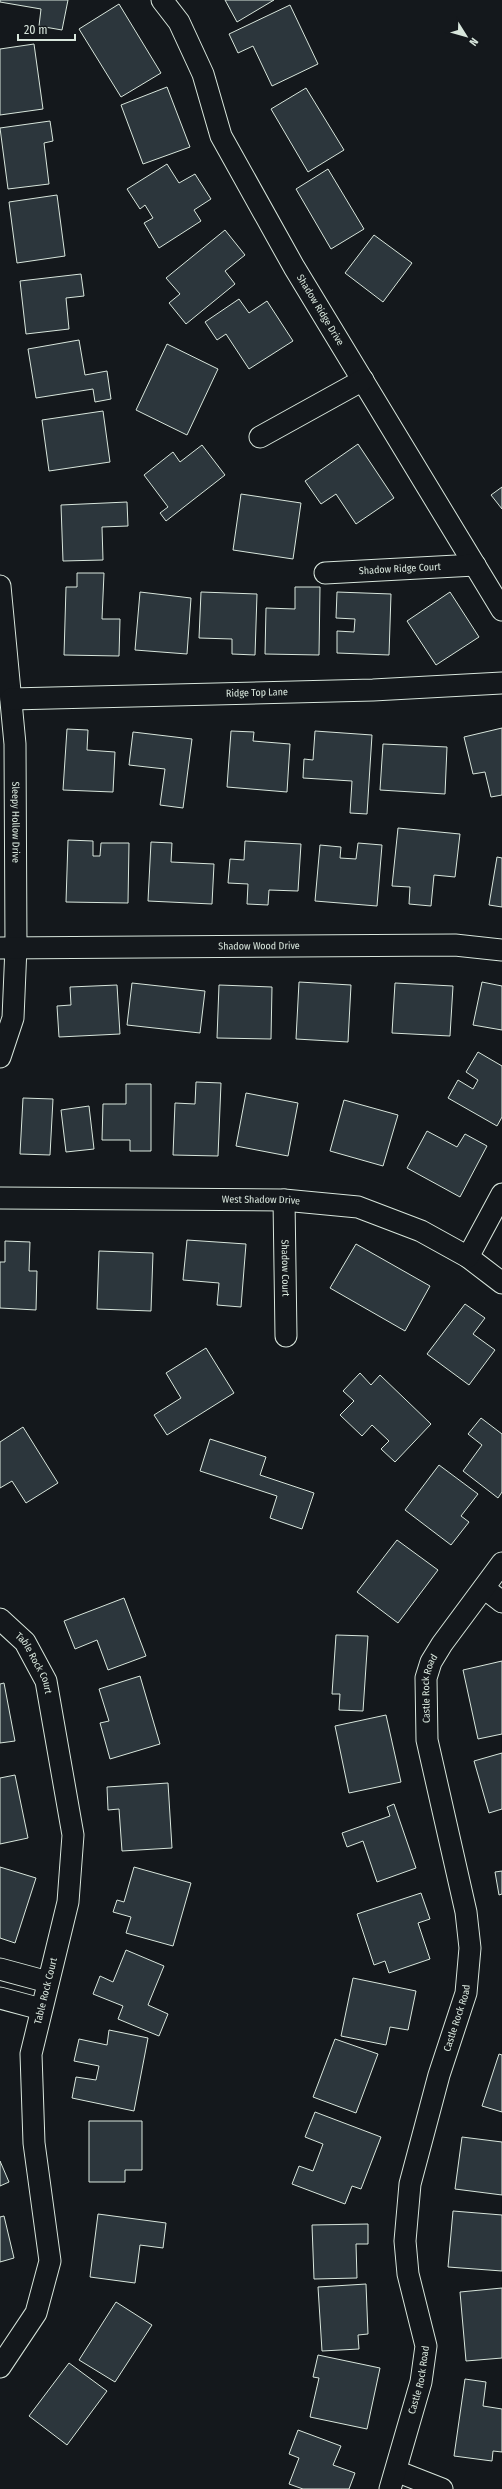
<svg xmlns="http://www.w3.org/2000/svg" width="502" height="2489" viewBox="0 0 502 2489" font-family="'Fira Sans Condensed',sans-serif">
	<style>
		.building { fill: #2c363c; stroke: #d8e6dc }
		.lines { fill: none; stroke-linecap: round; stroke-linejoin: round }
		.minor-casing { stroke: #d8e6dc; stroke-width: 23 }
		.minor { stroke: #14181c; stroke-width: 21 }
		.labels { text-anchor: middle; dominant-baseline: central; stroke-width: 3; stroke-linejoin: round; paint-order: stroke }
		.street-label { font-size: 10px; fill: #d8e6dc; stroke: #14181c }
	</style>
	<rect width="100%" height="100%" fill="#14181c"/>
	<g class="building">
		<polygon points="0,0 68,0 62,30 39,26 41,9 0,2"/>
		<polygon points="225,0 274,0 237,22"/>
		<polygon points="119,4 161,73 121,97 79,29"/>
		<polygon points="290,5 318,64 272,86 253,46 238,53 229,34"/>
		<polygon points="34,44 43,109 0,115 0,49"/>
		<polygon points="167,87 190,147 143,164 121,105"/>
		<polygon points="306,88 344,150 308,172 271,109"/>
		<polygon points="50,121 53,141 44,143 49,184 8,189 0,128"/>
		<polygon points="167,164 179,183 195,174 211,199 194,210 201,221 159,248 144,223 153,218 145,205 140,209 127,189"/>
		<polygon points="328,169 364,229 331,249 296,189"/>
		<polygon points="57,195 65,256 17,263 9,202"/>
		<polygon points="225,230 245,255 225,271 235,284 186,324 169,303 180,294 166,278"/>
		<polygon points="374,235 412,263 383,302 345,273"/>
		<polygon points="81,274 84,296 66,298 69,329 26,334 20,281"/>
		<polygon points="239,299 249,313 267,301 293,341 249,369 226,334 217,340 205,322"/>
		<polygon points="79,340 85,375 107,371 111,399 95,402 93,389 36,398 28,349"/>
		<polygon points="167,344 218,369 187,435 136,410"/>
		<polygon points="103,411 110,462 49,471 42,420"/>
		<polygon points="358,444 394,498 356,524 336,494 321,504 305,481"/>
		<polygon points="202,445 225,475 166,521 160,513 168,507 144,475 173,452 180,462"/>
		<polygon points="502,487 502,509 491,495"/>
		<polygon points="241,494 301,503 293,559 233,550"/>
		<polygon points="127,502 128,526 102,527 103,560 63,561 61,505"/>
		<polygon points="77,573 104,573 102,619 120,619 119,656 64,655 66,587 77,587"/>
		<polygon points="295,587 320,587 319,655 265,654 266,608 295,609"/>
		<polygon points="140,592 191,598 187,654 135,650"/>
		<polygon points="201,592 257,594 255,655 232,654 232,639 199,638"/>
		<polygon points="337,592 391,594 389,655 337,653 337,631 354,632 355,619 336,618"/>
		<polygon points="450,592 479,637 436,665 407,621"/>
		<polygon points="502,728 502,795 491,797 485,772 473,774 464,737"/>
		<polygon points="67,729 88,730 87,750 115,752 113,792 63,790"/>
		<polygon points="231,731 254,732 253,741 290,744 287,792 227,787"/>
		<polygon points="315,731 372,735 367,814 350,813 352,781 303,778 304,759 313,760"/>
		<polygon points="133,732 192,739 183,808 160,805 165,769 129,765"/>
		<polygon points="383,744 447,747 445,794 380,790"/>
		<polygon points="398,828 460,834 455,877 434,875 431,906 409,904 410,887 392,886"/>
		<polygon points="68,840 93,841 93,856 100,856 101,843 129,843 128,903 66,902"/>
		<polygon points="245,841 301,844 298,891 269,890 268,905 247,904 248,884 228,883 230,859 244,860"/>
		<polygon points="151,842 172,843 171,862 214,864 212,904 148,901"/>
		<polygon points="358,843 382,845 377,906 315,901 320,845 341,847 340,858 356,859"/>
		<polygon points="497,857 502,858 502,907 489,905"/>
		<polygon points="299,982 351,985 348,1042 296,1039"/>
		<polygon points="482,982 502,986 502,1030 473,1025"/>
		<polygon points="132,983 205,991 200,1033 127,1025"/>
		<polygon points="395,983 453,986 450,1036 392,1033"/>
		<polygon points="117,985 120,1034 59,1037 57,1006 71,1005 70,987"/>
		<polygon points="219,985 272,987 271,1039 217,1038"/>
		<polygon points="478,1052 502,1066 502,1117 497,1126 448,1098 458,1080 473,1089 478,1080 466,1072"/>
		<polygon points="196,1082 221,1083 218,1156 173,1155 175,1103 195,1104"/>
		<polygon points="126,1084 151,1084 151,1151 130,1151 130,1140 102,1140 103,1104 126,1104"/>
		<polygon points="246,1093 298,1103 288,1156 236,1146"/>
		<polygon points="23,1098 53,1099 50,1155 20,1154"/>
		<polygon points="344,1100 398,1115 383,1166 330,1151"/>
		<polygon points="89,1106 94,1149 66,1152 61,1110"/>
		<polygon points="427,1131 457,1147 465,1134 487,1146 460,1197 407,1168"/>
		<polygon points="187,1240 246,1244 241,1307 217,1305 219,1283 183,1280"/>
		<polygon points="5,1241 30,1242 29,1271 37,1271 36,1310 0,1308 0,1262 5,1262"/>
		<polygon points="356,1244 430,1286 405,1331 330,1288"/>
		<polygon points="99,1251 153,1253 151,1311 97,1309"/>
		<polygon points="465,1304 485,1318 473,1334 495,1350 469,1385 427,1354"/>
		<polygon points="206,1348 234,1393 167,1435 154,1415 181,1398 166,1373"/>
		<polygon points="360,1373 371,1385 380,1375 431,1424 395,1462 381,1449 389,1441 372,1425 362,1436 340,1415 354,1401 343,1391"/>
		<polygon points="481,1418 502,1434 502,1492 498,1498 463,1471 482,1445 468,1434"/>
		<polygon points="23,1427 58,1483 26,1503 12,1481 0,1488 0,1442"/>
		<polygon points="210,1439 266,1457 260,1475 314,1493 302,1529 270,1518 277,1496 200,1471"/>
		<polygon points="439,1465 478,1494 461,1516 469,1522 451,1545 405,1510"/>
		<polygon points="397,1540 438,1570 398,1623 357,1592"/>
		<polygon points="124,1598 146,1656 108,1670 97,1640 75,1649 64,1621"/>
		<polygon points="336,1635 368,1636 363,1711 339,1710 340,1694 332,1694"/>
		<polygon points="502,1661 502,1734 478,1739 463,1670"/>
		<polygon points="140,1676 160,1744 110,1759 100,1723 109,1721 99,1689"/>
		<polygon points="4,1683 15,1741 0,1743 0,1684"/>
		<polygon points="386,1715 401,1782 349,1793 335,1726"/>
		<polygon points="502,1753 502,1809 489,1813 474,1761"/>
		<polygon points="15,1775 28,1838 0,1844 0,1778"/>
		<polygon points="168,1783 172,1848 122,1851 119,1809 108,1810 107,1787"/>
		<polygon points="394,1804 416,1868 377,1882 363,1841 347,1847 342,1833 390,1816 387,1807"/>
		<polygon points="0,1867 36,1878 15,1943 0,1938"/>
		<polygon points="134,1867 191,1883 173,1946 126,1933 131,1917 113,1912 117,1900 124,1902"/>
		<polygon points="502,1871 502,1894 499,1895 495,1872"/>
		<polygon points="421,1893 430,1919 418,1923 430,1959 389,1973 385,1961 374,1965 357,1914"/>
		<polygon points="126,1950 164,1966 148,2005 168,2014 159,2036 118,2019 123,2006 93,1994 100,1976 113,1982"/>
		<polygon points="353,1978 416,1991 408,2030 390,2027 386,2045 341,2036"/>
		<polygon points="109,2030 148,2038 134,2111 72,2098 76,2077 96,2080 99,2066 74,2061 79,2039 107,2045"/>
		<polygon points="335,2039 378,2054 356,2113 313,2097"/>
		<polygon points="499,2054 502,2055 502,2112 482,2106"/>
		<polygon points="315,2112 381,2137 361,2189 352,2186 345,2204 292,2184 299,2166 313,2171 323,2144 305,2137"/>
		<polygon points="89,2121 142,2121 142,2170 125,2170 125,2182 89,2182"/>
		<polygon points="462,2137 502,2142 502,2195 455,2189"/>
		<polygon points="0,2161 9,2182 0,2186"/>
		<polygon points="453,2211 502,2215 502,2271 448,2267"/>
		<polygon points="98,2214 166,2223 163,2248 140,2245 135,2283 90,2277"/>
		<polygon points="4,2216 14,2258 0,2262 0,2217"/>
		<polygon points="368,2224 368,2244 356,2244 357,2278 314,2279 312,2225"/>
		<polygon points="366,2284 368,2334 358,2335 359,2349 322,2351 318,2287"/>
		<polygon points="502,2288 502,2358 466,2361 460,2292"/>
		<polygon points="116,2302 152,2325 115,2382 79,2360"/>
		<polygon points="318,2355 380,2368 367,2429 310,2417 319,2378 313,2377"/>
		<polygon points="69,2363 107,2391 67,2445 29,2416"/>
		<polygon points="465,2379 486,2382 483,2406 502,2409 502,2452 493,2451 492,2461 454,2456"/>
		<polygon points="298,2430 341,2446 333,2465 355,2473 349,2489 303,2489 289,2484 299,2458 289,2454"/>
	</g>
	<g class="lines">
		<defs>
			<g id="minor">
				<path id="s1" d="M162,0L179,22L203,74L221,136L294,267L502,610"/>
				<polyline points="260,437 363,380"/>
				<path id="s2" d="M325,573L475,565"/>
				<path id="s3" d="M0,586L15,744L16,947L13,1018L0,1057"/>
				<path id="s4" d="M11,699L373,690L502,683"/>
				<path id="s5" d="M0,948L455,945L502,950"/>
				<path id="s6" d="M0,1198L284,1200L358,1207L421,1231L468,1257L502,1283"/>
				<path id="s7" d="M284,1200L286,1336"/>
				<polyline points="468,1257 502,1194"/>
				<polyline points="484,1588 502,1602"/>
				<path id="s8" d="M0,1619L25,1642L46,1681L73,1835L68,1902L31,2054L34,2143L50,2261L36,2313L0,2367"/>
				<polyline points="0,1969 48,1982"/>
				<polyline points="0,1998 41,2009"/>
				<polyline points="396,2471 442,2489"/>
				<path id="s9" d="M390,2489L421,2382L426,2346L408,2274L405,2241L410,2184L439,2075L466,1993L470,1948L466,1912L427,1740L426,1678L431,1662L442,1644L502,1563"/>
			</g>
		</defs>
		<use href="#minor" class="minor-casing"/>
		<use href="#minor" class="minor"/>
	</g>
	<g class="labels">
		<g class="street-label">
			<text stroke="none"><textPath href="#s1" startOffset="350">Shadow Ridge Drive</textPath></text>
			<text stroke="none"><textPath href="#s2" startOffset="75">Shadow Ridge Court</textPath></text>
			<text stroke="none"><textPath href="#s4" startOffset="246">Ridge Top Lane</textPath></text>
			<text stroke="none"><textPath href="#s3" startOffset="237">Sleepy Hollow Drive</textPath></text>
			<text stroke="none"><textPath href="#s5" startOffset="259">Shadow Wood Drive</textPath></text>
			<text stroke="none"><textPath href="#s6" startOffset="261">West Shadow Drive</textPath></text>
			<text stroke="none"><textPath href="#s7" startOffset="68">Shadow Court</textPath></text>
			<text stroke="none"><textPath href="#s8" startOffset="57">Table Rock Court</textPath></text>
			<text stroke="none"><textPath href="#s9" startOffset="821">Castle Rock Road</textPath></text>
			<text transform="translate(46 1991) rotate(-76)">Table Rock Court</text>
			<text stroke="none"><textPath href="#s9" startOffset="485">Castle Rock Road</textPath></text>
			<text stroke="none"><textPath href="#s9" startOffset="113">Castle Rock Road</textPath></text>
		</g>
	</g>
	<g transform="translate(466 36) rotate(127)" stroke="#14181c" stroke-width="3" paint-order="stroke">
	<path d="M0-3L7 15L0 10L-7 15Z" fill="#d8e6dc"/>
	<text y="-6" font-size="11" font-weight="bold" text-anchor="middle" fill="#d8e6dc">N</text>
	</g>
	<path d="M18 34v6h57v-6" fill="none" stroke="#d8e6dc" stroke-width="2"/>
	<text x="24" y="34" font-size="12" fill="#d8e6dc" stroke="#14181c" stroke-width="3" paint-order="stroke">20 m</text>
</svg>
